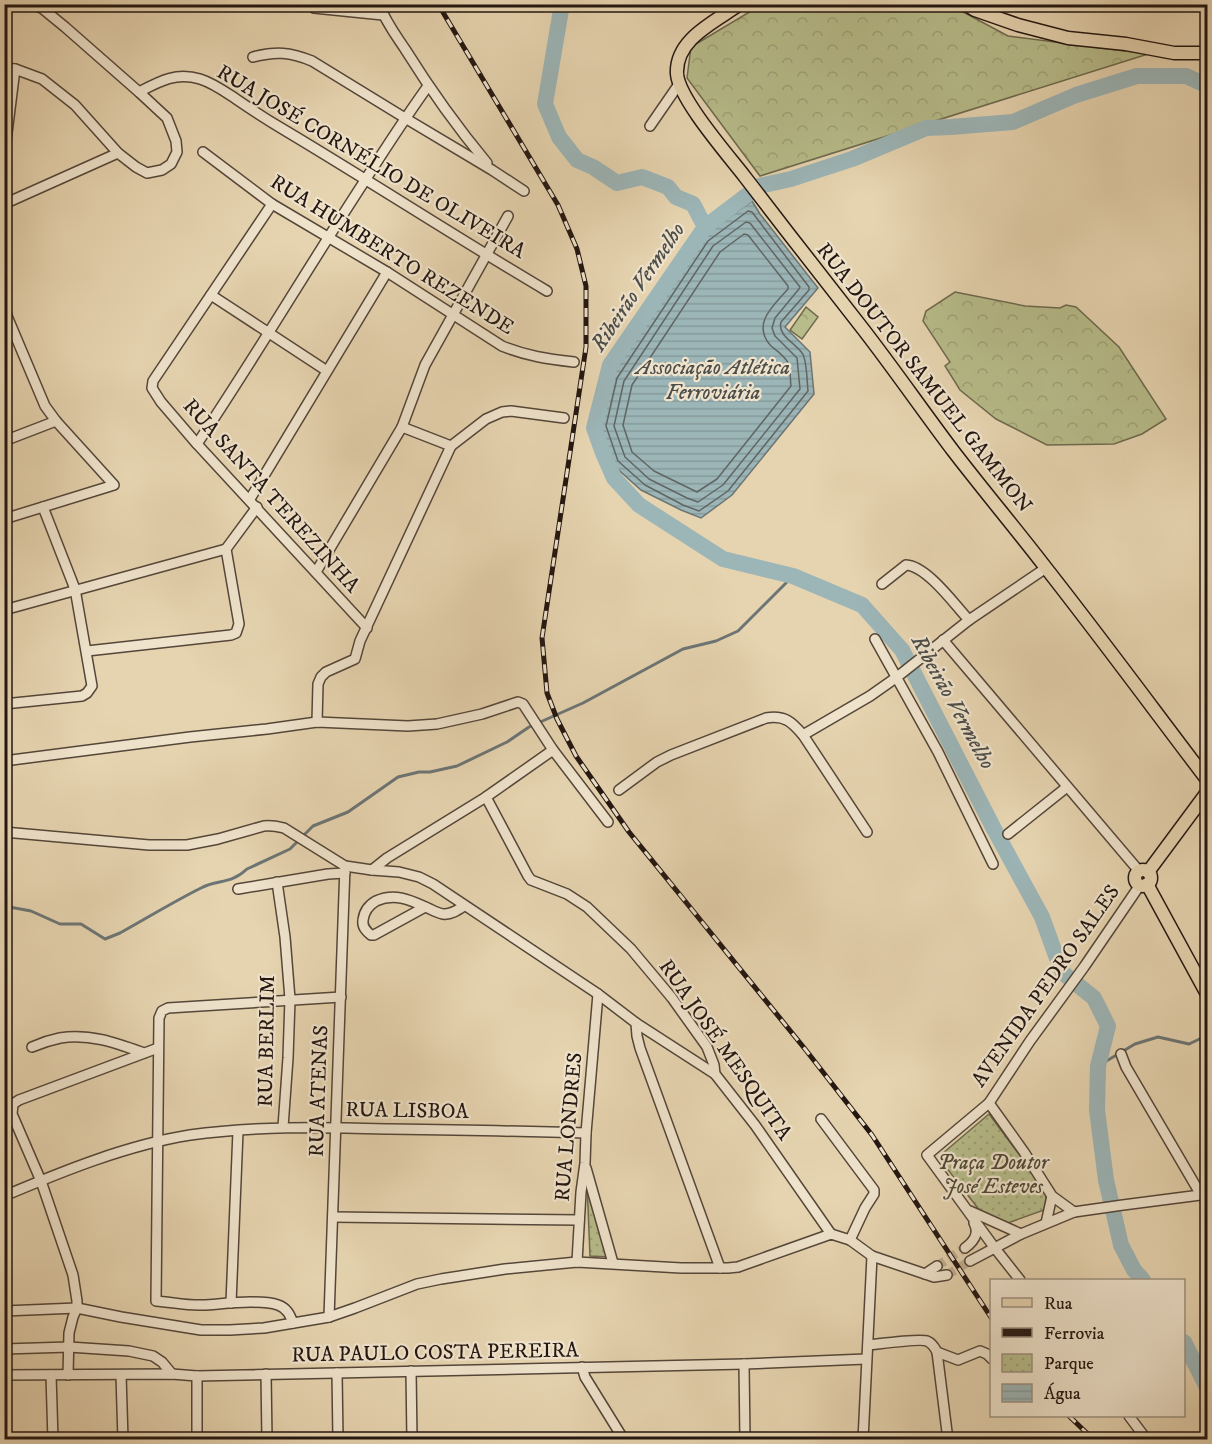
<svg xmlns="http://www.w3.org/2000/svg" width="1212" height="1444" viewBox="0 0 1212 1444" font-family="'IM FELL DW Pica',serif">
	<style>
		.forest { fill: url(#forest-crowns); stroke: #6d694e; stroke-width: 1.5 }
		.park { fill: url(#park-dots); stroke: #6d694e; stroke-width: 1.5 }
		.water { fill: url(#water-rules); stroke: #6c7575; stroke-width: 1.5 }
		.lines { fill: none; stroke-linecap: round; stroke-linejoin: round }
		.shore { stroke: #606664; stroke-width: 1.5 }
		.stream { stroke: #6c7575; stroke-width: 3 }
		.river { stroke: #9cb5b7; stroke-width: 16 }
		.minor-tunnel { stroke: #bfae90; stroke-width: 9; stroke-dasharray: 9 4.5; stroke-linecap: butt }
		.minor-casing { stroke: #544639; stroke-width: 12 }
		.major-casing { stroke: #231611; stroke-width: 15 }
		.minor { stroke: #efe3cc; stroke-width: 9 }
		.major { stroke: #e6d4b0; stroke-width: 12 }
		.rail-casing { stroke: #231611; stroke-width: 5 }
		.rail { stroke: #efe3cc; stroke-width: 3; stroke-dasharray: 9; stroke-linecap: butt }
		.labels { text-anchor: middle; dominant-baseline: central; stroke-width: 4.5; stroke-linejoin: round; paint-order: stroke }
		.street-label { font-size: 21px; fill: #231611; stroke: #efe3cc }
		.park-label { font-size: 21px; font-style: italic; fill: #4f4835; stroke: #efe3cc }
		.water-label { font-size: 22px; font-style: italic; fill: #4d4e4b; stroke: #efe3cc }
	</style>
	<defs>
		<pattern id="forest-crowns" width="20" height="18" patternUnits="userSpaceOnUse" patternTransform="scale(1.5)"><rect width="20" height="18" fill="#b7bc8a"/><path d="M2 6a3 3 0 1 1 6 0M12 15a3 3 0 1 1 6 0" fill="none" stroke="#9da176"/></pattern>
		<pattern id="park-dots" width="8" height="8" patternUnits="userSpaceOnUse" patternTransform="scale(1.5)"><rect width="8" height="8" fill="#b7bc8a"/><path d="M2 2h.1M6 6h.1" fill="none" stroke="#9da176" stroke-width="1.8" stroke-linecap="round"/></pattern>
		<pattern id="water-rules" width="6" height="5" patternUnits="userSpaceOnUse" patternTransform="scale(1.5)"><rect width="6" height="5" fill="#9cb5b7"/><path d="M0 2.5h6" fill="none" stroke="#869b9c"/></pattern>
	</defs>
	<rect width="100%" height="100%" fill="#e6d4b0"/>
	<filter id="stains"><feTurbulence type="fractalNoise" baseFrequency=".00333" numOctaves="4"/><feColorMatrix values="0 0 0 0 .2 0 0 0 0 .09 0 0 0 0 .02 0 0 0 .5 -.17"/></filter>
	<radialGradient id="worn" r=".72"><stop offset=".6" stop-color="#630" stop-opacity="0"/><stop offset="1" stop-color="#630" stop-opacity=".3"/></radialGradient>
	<g class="forest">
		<polygon points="761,5 950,5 1008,36 1148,54 760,176 687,78 691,47"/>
		<polygon points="955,292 1025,306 1060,308 1066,305 1076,307 1119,347 1166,419 1142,434 1114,444 1047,445 996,419 960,390 945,366 950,362 923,321 926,311"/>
		<polygon points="806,307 818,317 802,339 790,330"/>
	</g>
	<g class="park">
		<polygon points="989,1114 1047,1192 1044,1210 1005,1224 984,1216 945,1166 942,1154"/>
		<polygon points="587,1183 610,1257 590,1256"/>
	</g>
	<polygon class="water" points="752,201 760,214 818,288 785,327 810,352 814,394 732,495 701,518 681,510 641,490 612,464 600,427 611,376 704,236"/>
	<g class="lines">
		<g class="shore">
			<path d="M748,211L752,212L809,287V290L781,322C777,335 795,343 802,353C807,359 807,382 808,391L728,491L699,511L683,505L645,485L618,461L606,426L617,378L708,241Z"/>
			<polygon points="746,222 750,223 800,287 799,289 775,318 772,328 775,336 797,358 800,389 723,485 698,502 687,498 649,479 625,457 614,426 624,381 713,246"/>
			<path d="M744,234L748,235L788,286V289C773,306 751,324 771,346C776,350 785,356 788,363C791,369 790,380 791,386L717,479L697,492L654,471L632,452L623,425L632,385L720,252Z"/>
		</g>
		<g class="stream">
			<polyline points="544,4 560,15"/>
			<path d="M4,906L31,911L60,924H81L105,939L120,933C147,918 173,902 201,888C218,879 230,885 247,869L290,849L313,826L348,812L398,777L419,772H430L457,766L507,742L529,727L583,703L683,649L716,641L738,631L793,576"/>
			<polyline points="1098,1066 1135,1044 1158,1037 1189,1044 1208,1035"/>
		</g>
		<g class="river">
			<polyline points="562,4 545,104 559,137 577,160 593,167 617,183 642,177 668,187 676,197 693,204 705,227 610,365 594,428 603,453 614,478 639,505 723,559 793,576 862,605 902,650 994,829 1042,917 1055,953 1063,973 1094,998 1108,1026 1098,1066 1097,1110 1106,1180 1121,1245 1134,1270 1143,1280"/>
			<polyline points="705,227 759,186 791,179 852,159 926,128 951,127 1013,122 1076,95 1137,76 1186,76 1208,86"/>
			<polyline points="1184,1342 1208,1389"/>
		</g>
		<g class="minor-tunnel">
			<polyline points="937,1266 965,1248"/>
			<polyline points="947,1275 970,1261"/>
		</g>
		<defs>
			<g id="minor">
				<polyline points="308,4 314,8 383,15"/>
				<path d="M379,4C385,21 395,34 405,49C430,89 457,127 487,163"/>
				<path d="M253,57C276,51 290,52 312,61L405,118L492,170L524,191"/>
				<polyline points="4,68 15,69 4,157"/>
				<polyline points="15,69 42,79 75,105 118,153"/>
				<path d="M139,92C160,81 176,72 200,79C213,83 224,91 236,99C252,110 269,121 286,131C373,183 459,239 547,291"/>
				<polyline points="650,126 679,84"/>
				<path d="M203,152L272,204L387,272L502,346C527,356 547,359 574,362"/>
				<polyline points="4,204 118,153 136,167 147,173 162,170 171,164 177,152 176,141 167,118 139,92 65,27 43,9 33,4"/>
				<polyline points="272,204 153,381 152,388 161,402 197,444 367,628"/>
				<polyline points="211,295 327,371"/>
				<polyline points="4,303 7,316"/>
				<polyline points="4,317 7,316 45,406 56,421 114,485 4,519"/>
				<polyline points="402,427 451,446"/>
				<polyline points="4,441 56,421"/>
				<path d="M197,444C254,359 306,271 362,185C383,152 405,118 428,86"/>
				<polyline points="250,499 387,272"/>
				<polyline points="316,572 402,427 425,365 508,216"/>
				<path d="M882,584L906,565C927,566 955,605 969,620"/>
				<polyline points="4,610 226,549 257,507"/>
				<polyline points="875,639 938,752 993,864"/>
				<polyline points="943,640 1139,871"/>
				<polyline points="87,651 231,635 236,633 239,624 226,549"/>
				<polyline points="4,704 82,696 87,693 92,686 75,589 43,507"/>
				<polyline points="317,722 318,684 321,677 326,672 355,659 360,641 451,446 486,419 502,412 511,411 564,418"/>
				<polyline points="803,735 870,696 897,677 969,620 1046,568"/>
				<polyline points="4,761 190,737 267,729 317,722 408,726 437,724 482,714 518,702 523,704 553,750 608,822"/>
				<path d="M619,790L657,762L671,755L766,718C785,715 792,722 803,735L867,832"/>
				<polyline points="486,797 528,876 531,880 567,894 587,907 631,949 672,998 707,1047 714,1065 715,1074 755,1125 831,1234"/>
				<path d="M4,832L149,845H187L218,839L264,826C271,825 276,826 284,828L345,866L372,870L399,872L419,877L433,884L598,994L636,1023L715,1074"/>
				<polyline points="1008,834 1067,787"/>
				<polyline points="372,870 387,858 486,797 553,750"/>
				<polyline points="277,882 285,937 290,999 288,1058 283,1127"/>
				<polyline points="238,889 328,874 345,873"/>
				<path d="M425,907L374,935H371C366,931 362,927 363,920C364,912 369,905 376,901C396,892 412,901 430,909C434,911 438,913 443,914C451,915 458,910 464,906"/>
				<polyline points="636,1023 637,1036 640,1048 720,1268"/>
				<path d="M32,1047C41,1043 50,1040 60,1038C89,1033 116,1043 144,1053"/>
				<polyline points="1121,1054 1126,1067 1201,1195"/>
				<polyline points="989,1103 1024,1152 1052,1196 1074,1212"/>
				<polyline points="821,1119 874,1190 874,1194 865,1208 850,1240"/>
				<polyline points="586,1168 613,1263"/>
				<path d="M4,1196C63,1171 127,1145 190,1135C255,1126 320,1127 386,1129C452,1130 519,1131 586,1133"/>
				<polyline points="970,1211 1021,1234"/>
				<polyline points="333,1217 579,1220"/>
				<polyline points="1046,1223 1052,1196"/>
				<path d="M965,1248C973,1242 980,1234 974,1223"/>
				<polyline points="970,1261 1021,1234 1074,1212 1123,1205 1208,1194"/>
				<polyline points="577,1262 581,1192 585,1163 586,1133 598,994"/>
				<polyline points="925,1274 937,1266"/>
				<polyline points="1020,1280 994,1247 927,1155 989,1103 1030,1041 1084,967 1140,885"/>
				<polyline points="231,1303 238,1131"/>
				<polyline points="4,1311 77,1308 121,1317 201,1330 230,1330 264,1328 329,1317 355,1308 417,1284 441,1279 505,1269 577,1262 681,1268 728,1268 738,1267 831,1234 850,1240 872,1256 934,1277 947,1275"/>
				<polyline points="329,1317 345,866"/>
				<path d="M293,1323C290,1315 287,1308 278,1305C260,1299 223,1304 203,1305C188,1306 171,1302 156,1301L159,1018L162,1011L168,1008L341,997"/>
				<path d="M868,1345C879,1344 920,1338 927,1341C932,1343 935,1348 937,1352L948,1440"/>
				<polyline points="4,1349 69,1347 129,1351 153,1356 162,1362 172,1374"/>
				<polyline points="937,1352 958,1360 980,1351 987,1354 992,1359"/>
				<polyline points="744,1364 745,1440"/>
				<polyline points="582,1367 585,1377 624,1440"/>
				<polyline points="411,1371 412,1440"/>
				<polyline points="337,1373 338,1440"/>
				<polyline points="266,1374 267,1440"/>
				<polyline points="4,1375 172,1374 197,1376 744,1364 866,1359"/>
				<polyline points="51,1375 53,1440"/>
				<polyline points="68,1375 69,1333 73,1317 77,1308 77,1301 73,1275 41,1181 12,1114 13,1104 19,1100 158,1048"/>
				<polyline points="121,1375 123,1440"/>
				<polyline points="197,1376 197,1440"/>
				<polyline points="1129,1416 1147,1440"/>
				<polyline points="863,1440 872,1256"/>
			</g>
			<g id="major">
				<path d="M740,4C715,22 675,39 677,74C679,99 728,155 745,177C784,228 823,278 863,329C894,369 923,411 954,452C984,491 1016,529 1046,568C1101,638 1154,710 1208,781"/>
				<polyline points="965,4 975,10 1018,25 1068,38 1126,44 1174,53 1208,53"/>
				<circle cx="1143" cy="878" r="8"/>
				<polyline points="1148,872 1208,791"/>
				<polyline points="1147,884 1208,996"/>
			</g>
		</defs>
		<use href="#minor" class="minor-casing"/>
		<use href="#major" class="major-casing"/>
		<use href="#minor" class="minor"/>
		<use href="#major" class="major"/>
		<defs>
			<g id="rail">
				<polyline points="438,4 558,205 577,249 586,286 586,347 542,638 547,693 557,719 576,756 629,832 805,1049 872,1135 992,1319"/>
				<polyline points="1069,1416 1094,1440"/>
			</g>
		</defs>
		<use href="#rail" class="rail-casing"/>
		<use href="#rail" class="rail"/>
	</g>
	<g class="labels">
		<g class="street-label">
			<text transform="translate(371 162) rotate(31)">RUA JOSÉ CORNÉLIO DE OLIVEIRA</text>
			<text transform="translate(392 255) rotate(32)">RUA HUMBERTO REZENDE</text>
			<text transform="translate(924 378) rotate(52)">RUA DOUTOR SAMUEL GAMMON</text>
			<text transform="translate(271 496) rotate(48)">RUA SANTA TEREZINHA</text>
			<text transform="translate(1046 986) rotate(-55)">AVENIDA PEDRO SALES</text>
			<text transform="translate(267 1041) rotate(-89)">RUA BERLIM</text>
			<text transform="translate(725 1050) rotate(55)">RUA JOSÉ MESQUITA</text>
			<text transform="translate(319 1091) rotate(-88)">RUA ATENAS</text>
			<text transform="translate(407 1111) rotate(1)">RUA LISBOA</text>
			<text transform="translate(569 1127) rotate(-85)">RUA LONDRES</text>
			<text transform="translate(435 1353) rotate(-1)">RUA PAULO COSTA PEREIRA</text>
		</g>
		<g class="park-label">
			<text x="993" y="1163">Praça Doutor<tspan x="993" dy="24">José Esteves</tspan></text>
		</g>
		<g class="water-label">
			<text transform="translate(638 287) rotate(-56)">Ribeirão Vermelho</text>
			<text x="713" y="367">Associação Atlética<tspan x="713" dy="25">Ferroviária</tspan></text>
			<text transform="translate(953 702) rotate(61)">Ribeirão Vermelho</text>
		</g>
	</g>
	<rect width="1212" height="1444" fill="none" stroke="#e6d4b0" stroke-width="24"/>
	<rect x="6" y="6" width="1200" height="1432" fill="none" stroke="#231611" stroke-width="3"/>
	<rect x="12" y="12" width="1188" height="1420" fill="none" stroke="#231611" stroke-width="1.5"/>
	<rect x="990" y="1279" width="195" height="138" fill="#efe3cc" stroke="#9d9181" stroke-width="1.5"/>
	<rect x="1002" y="1298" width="30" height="9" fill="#e6d4b0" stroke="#9d9181" stroke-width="1.5"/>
	<text x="1044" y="1309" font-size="18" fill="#231611">Rua</text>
	<rect x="1002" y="1328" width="30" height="9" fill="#231611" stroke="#9d9181" stroke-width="1.5"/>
	<text x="1044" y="1339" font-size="18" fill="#231611">Ferrovia</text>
	<rect x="1002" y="1354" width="30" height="18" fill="url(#park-dots)" stroke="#9d9181" stroke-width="1.5"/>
	<text x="1044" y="1369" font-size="18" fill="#231611">Parque</text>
	<rect x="1002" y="1384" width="30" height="18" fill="url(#water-rules)" stroke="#9d9181" stroke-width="1.5"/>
	<text x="1044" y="1399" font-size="18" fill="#231611">Água</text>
	<rect width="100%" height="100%" filter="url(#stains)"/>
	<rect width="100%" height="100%" fill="url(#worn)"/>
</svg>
